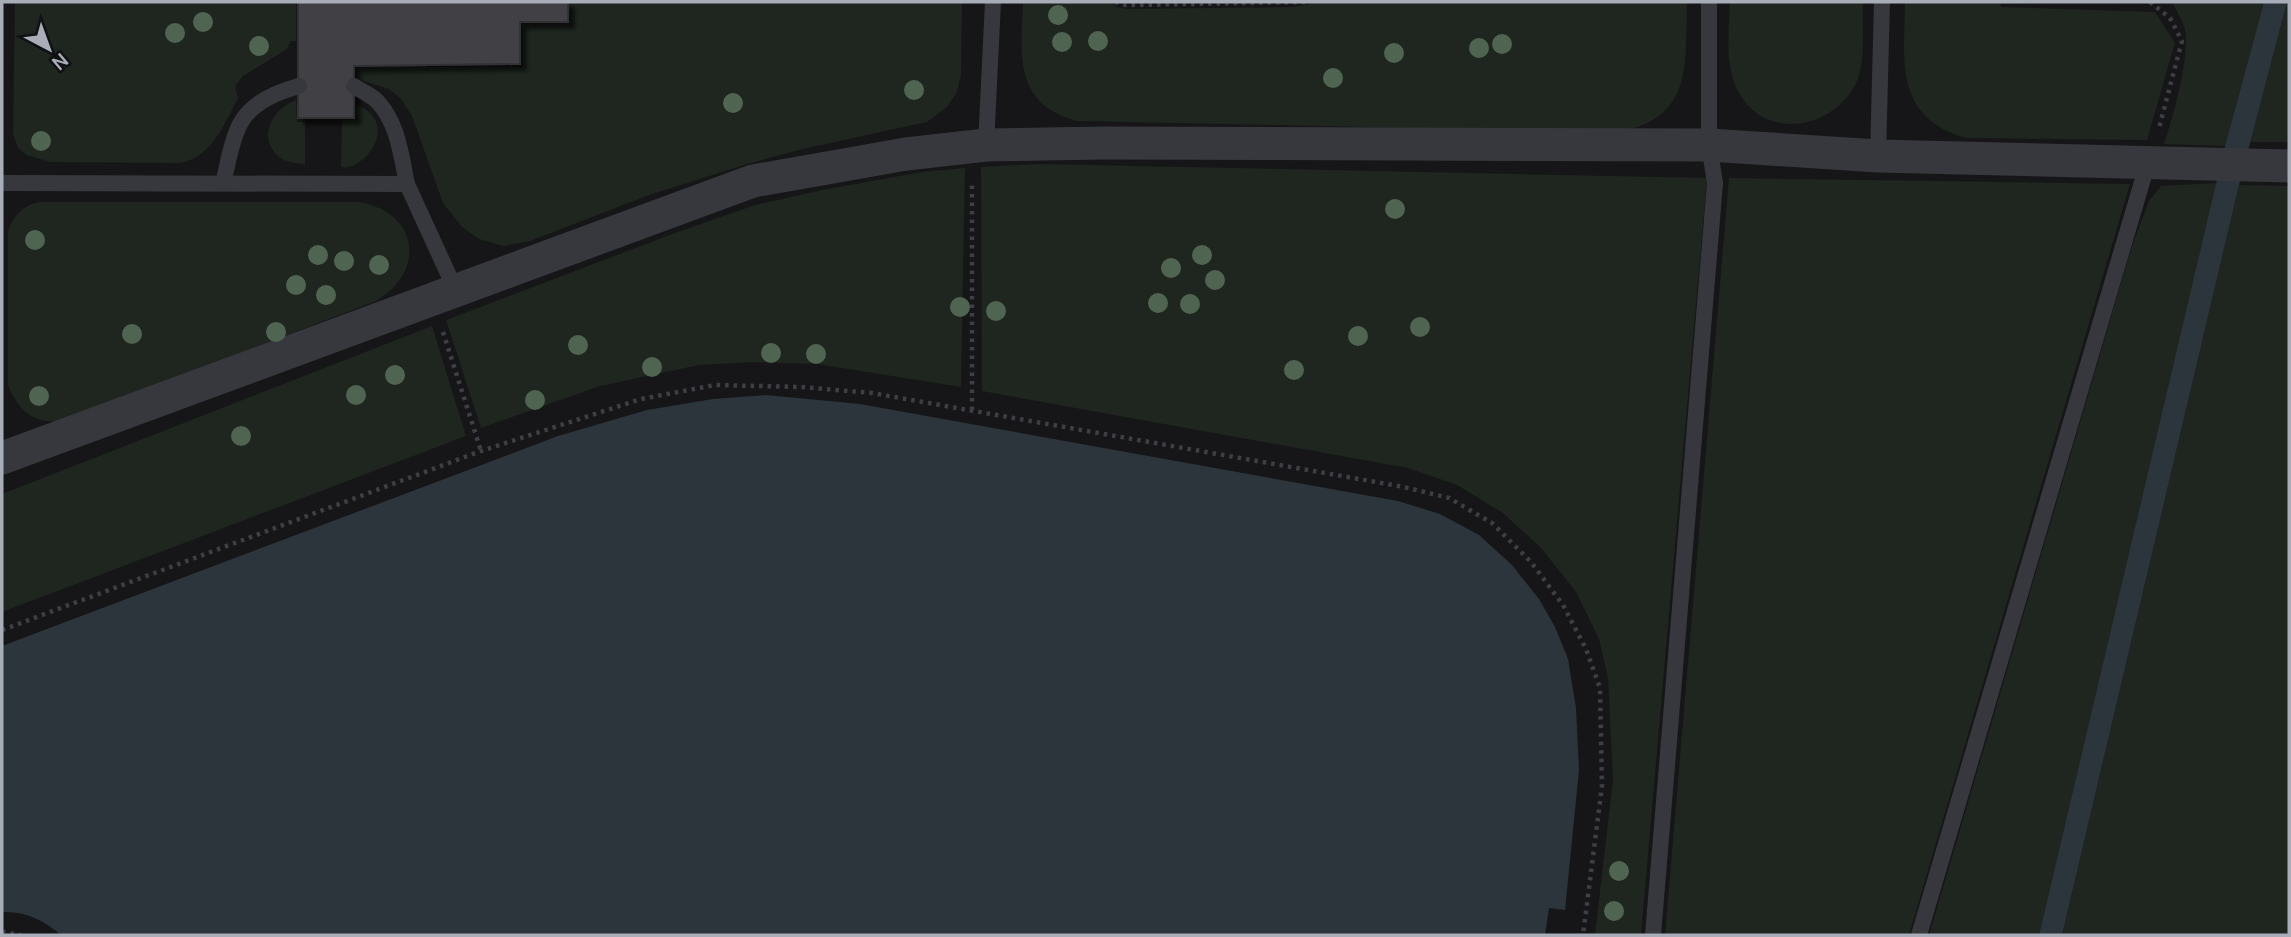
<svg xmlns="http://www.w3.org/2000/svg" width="2291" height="937" viewBox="0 0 2291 937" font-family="Manrope,sans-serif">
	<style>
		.green { fill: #1e261f }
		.water { fill: #2c353c }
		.building { fill: #404145; stroke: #303034; stroke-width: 2; filter: url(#shadow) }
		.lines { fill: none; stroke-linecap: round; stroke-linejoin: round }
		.path { stroke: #3d3f44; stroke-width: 4.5; stroke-dasharray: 3.5 5; stroke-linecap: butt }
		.service { stroke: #37383d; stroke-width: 16 }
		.minor { stroke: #37383d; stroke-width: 33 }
		.tree { fill: #506452 }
	</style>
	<defs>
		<filter id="shadow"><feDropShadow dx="6" dy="6" stdDeviation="2" flood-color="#0009"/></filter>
	</defs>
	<rect width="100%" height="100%" fill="#161618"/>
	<g class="green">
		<path d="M15,2H296V41H291L287,49L243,76L235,86L238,98C224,125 212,156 181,163L50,162L27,155L18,148L13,134Z"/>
		<polygon points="569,2 962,2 961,74 957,92 947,107 927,122 798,150 744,165 649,195 530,241 504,246 479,239 462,227 443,203 412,116 401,99 389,89 357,79 357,67 522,67 522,23 568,23"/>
		<path d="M1023,2H1109L1117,7L1127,9L1292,7L1322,2H1687C1685,64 1694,121 1615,132L1076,121C1013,103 1021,55 1023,2Z"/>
		<path d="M1730,2H1863C1862,26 1866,58 1857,81C1835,130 1764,142 1738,91C1724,64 1729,31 1730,2Z"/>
		<path d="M1905,2H2000L2001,7L2155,12L2175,43L2147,140L1966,138C1894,117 1904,62 1905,2Z"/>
		<path d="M2172,2H2264L2225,146L2164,144C2173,118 2192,51 2184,26C2181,18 2176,10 2172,2Z"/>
		<polygon points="2287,2 2289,2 2289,142 2250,142"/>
		<path d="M296,100L297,122H305V164C297,163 286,163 279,157C256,136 273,109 296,100Z"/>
		<path d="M356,104C405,126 359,174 341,167L342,120H357Z"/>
		<polygon points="1040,164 1707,178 1641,935 1595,935 1613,779 1608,678 1599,639 1576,592 1541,548 1503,513 1457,485 1408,468 982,391 981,167"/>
		<polygon points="965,168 961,387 817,364 751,362 699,365 600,386 481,428 446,320 675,233 755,205 822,190 922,172"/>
		<polygon points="1729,178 2130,184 1909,935 1665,935"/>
		<polygon points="2217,183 2039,935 1929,935 2132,246 2149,201 2161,186"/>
		<polygon points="2239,185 2289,186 2289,935 2062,935"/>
		<path d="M39,202H359C418,212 427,271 376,301L61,421C32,424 18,410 8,385V231C14,214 23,206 39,202Z"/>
		<polygon points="432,326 466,436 2,612 2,494"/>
	</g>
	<g class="water">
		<polygon points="2264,2 2287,2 2239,185 2062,935 2039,935 2225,146"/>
		<path d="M766,395L860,404L1398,501L1440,514L1479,535L1512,565L1539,599L1555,627L1568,659L1576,708L1579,770L1565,910L1549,908L1545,935H61C44,920 25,911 2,912V646L558,436L647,410L713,399Z"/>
	</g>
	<polygon class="building" points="298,2 568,2 568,22 520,22 520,64 354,66 354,118 298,118"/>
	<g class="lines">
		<g class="path">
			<polyline points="1115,2 1126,5 1309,2"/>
			<polyline points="2150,2 2170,18 2182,41 2159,128"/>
			<polyline points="443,332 481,451"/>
			<polyline points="972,410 972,183"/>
			<polyline points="2,630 481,451 641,399 715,385 801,387 872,393 1404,487 1449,498 1492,523 1531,562 1563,605 1586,649 1600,688 1602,786 1583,935"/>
			<polyline points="2,932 21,935"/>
		</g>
		<g class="service">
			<path d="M354,86C361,91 371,95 377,101C398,123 401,155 407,184"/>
			<polyline points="986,145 993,2"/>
			<polyline points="1878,156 1882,2"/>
			<polyline points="2,183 407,184 456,291"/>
			<path d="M223,183C228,164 231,141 240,124C251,103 277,92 299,86"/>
			<polyline points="1653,935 1715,183 1709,145 1709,2"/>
			<polyline points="1919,935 2148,162"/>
		</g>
		<polyline class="minor" points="2,458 753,181 906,154 986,145 1104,143 1709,145 1878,156 2289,166"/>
	</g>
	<g class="tree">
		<circle cx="1058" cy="15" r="10"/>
		<circle cx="203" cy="22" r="10"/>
		<circle cx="175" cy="33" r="10"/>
		<circle cx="1098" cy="41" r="10"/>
		<circle cx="1062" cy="42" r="10"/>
		<circle cx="1502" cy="44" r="10"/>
		<circle cx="259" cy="46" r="10"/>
		<circle cx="1479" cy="48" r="10"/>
		<circle cx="1394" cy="53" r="10"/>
		<circle cx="1333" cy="78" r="10"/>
		<circle cx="914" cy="90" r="10"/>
		<circle cx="733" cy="103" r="10"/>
		<circle cx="41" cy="141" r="10"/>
		<circle cx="1395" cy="209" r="10"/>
		<circle cx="35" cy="240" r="10"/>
		<circle cx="318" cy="255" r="10"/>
		<circle cx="1202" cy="255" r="10"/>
		<circle cx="344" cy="261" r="10"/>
		<circle cx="379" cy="265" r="10"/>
		<circle cx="1171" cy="268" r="10"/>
		<circle cx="1215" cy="280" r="10"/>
		<circle cx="296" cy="285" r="10"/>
		<circle cx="326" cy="295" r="10"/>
		<circle cx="1158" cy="303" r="10"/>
		<circle cx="1190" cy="304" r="10"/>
		<circle cx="960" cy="307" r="10"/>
		<circle cx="996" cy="311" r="10"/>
		<circle cx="1420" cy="327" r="10"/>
		<circle cx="276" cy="332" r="10"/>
		<circle cx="132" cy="334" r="10"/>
		<circle cx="1358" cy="336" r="10"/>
		<circle cx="578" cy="345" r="10"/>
		<circle cx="771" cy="353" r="10"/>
		<circle cx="816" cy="354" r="10"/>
		<circle cx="652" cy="367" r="10"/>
		<circle cx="1294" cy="370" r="10"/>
		<circle cx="395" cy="375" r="10"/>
		<circle cx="356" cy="395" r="10"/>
		<circle cx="39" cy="396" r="10"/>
		<circle cx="535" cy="400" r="10"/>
		<circle cx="241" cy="436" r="10"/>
		<circle cx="1619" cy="871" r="10"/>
		<circle cx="1614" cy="911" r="10"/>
	</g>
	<rect width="2291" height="937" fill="none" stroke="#a8adb8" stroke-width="7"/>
	<g transform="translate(49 49) rotate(139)" stroke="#111113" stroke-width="5" paint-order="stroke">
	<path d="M0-5L12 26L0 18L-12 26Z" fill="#a8adb8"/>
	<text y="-10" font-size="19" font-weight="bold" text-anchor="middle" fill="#a8adb8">N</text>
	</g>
</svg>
